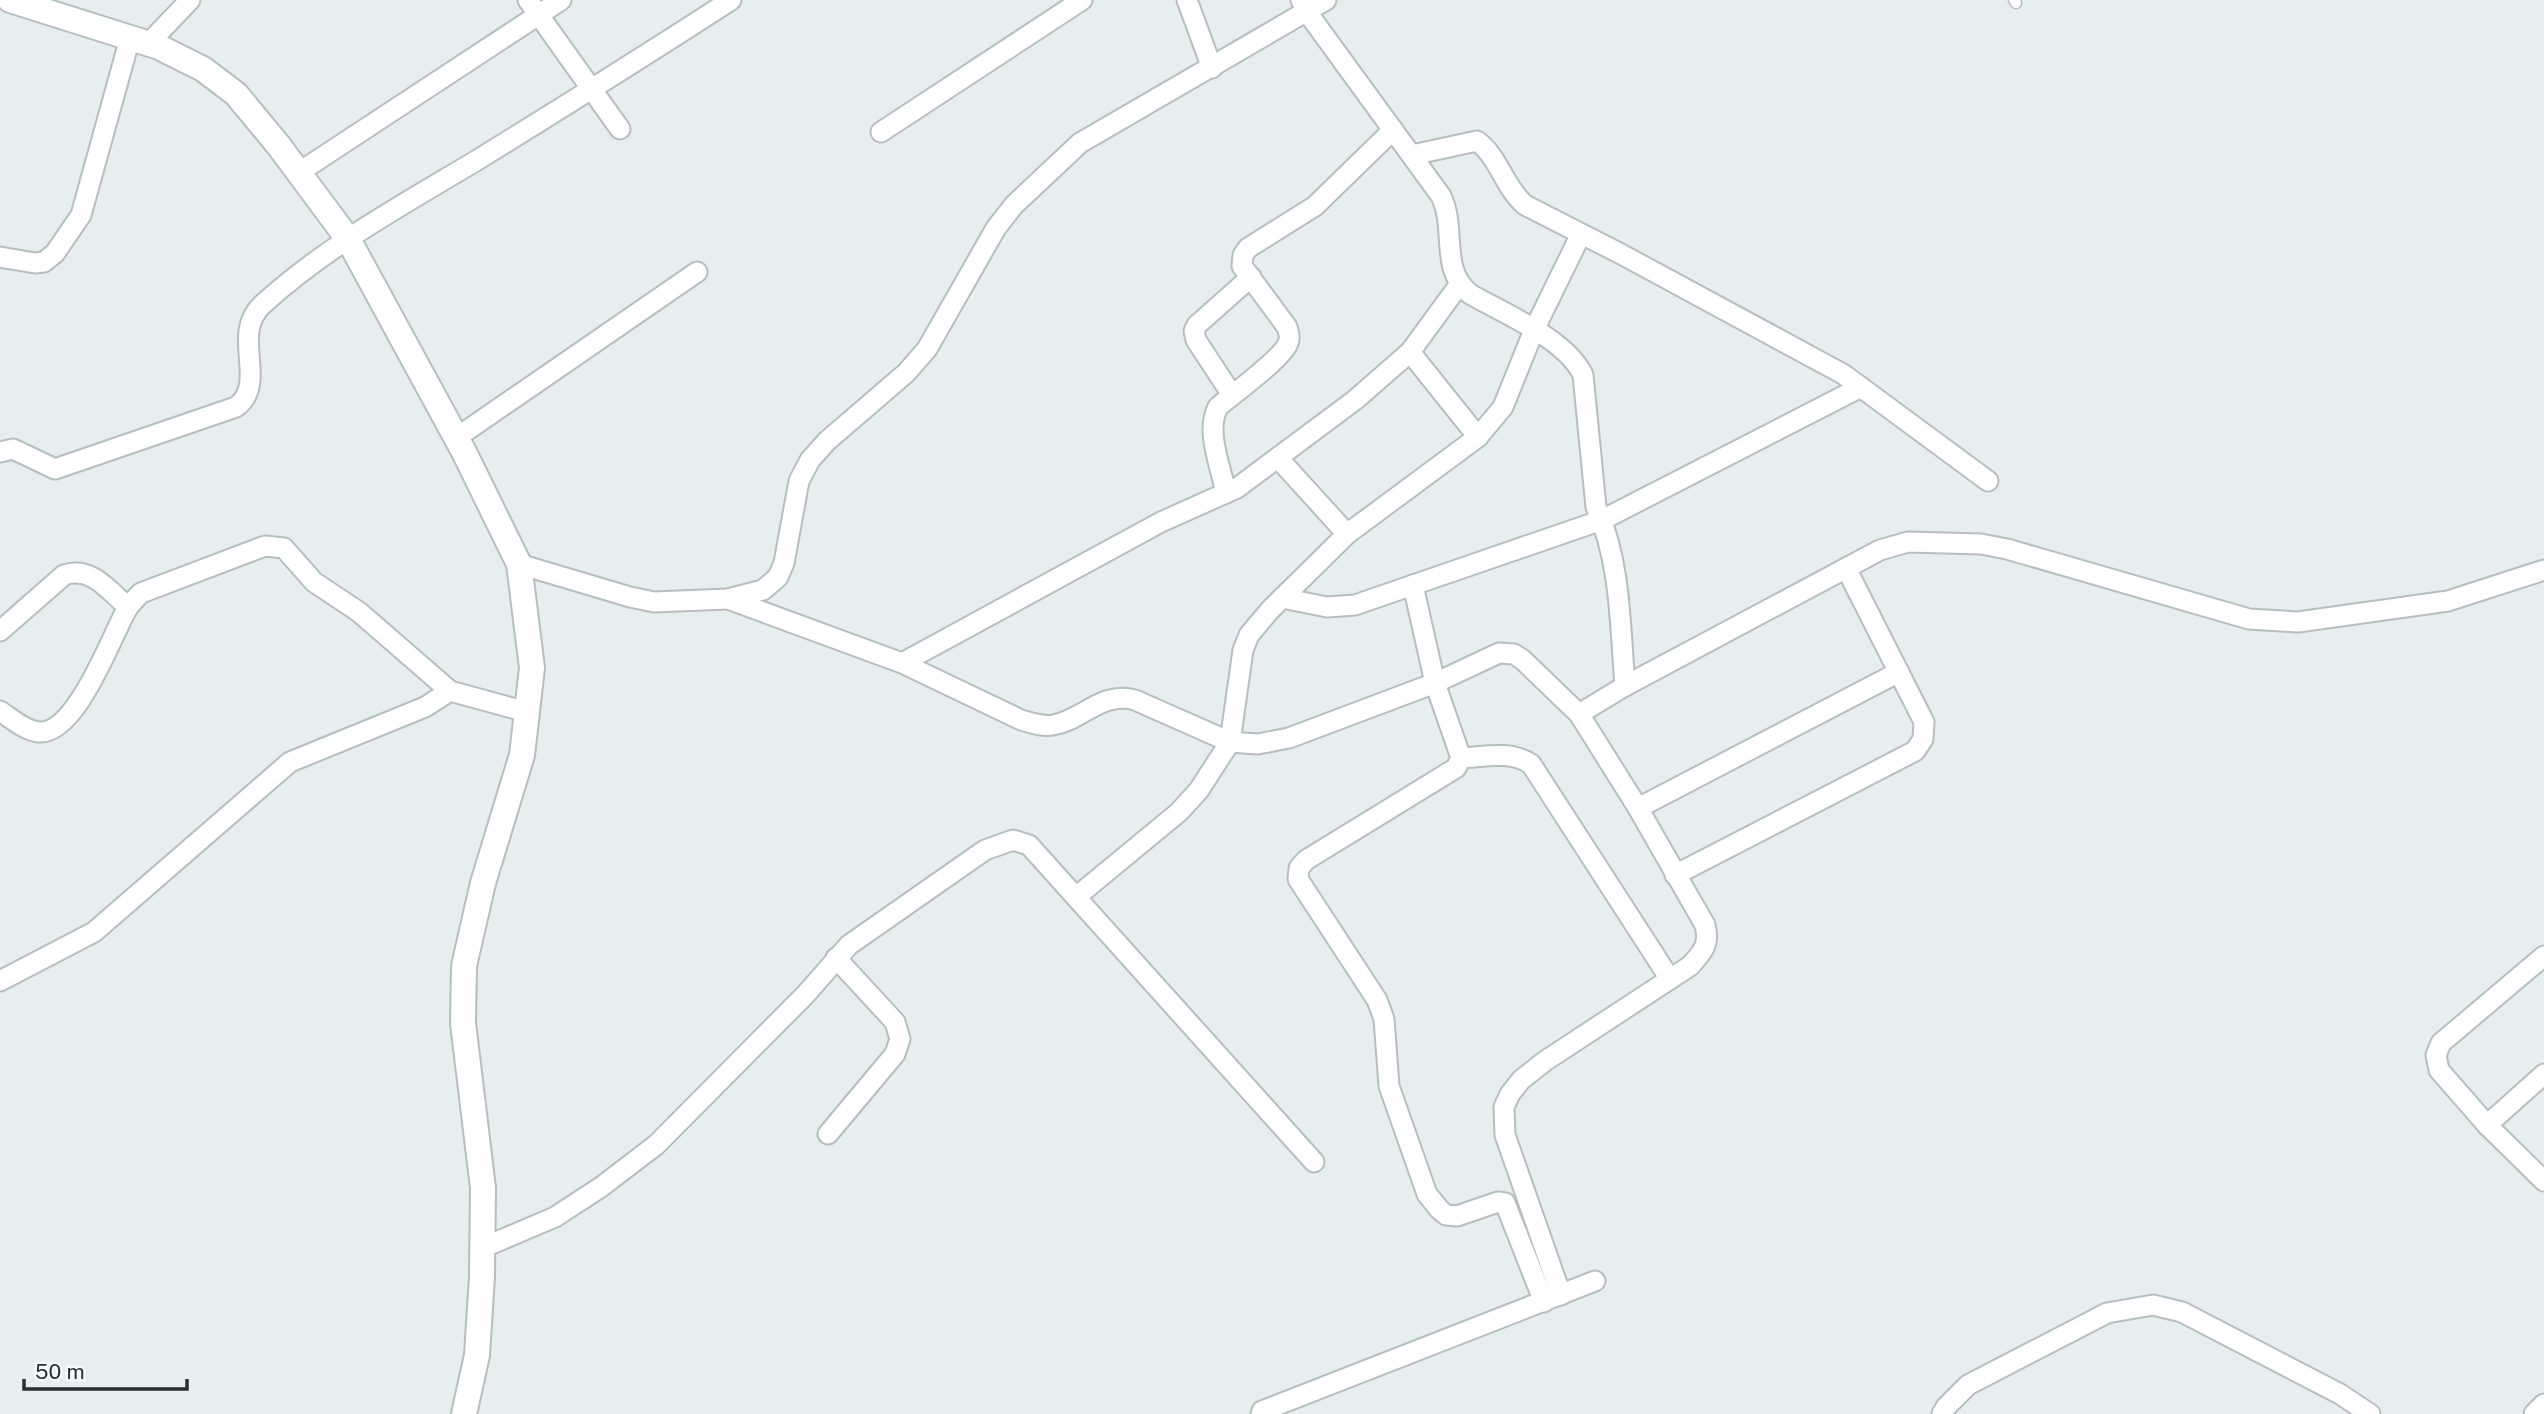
<svg xmlns="http://www.w3.org/2000/svg" width="2544" height="1414" viewBox="0 0 2544 1414" font-family="'Public Sans',sans-serif">
	<style>
		.lines { fill: none; stroke-linecap: round; stroke-linejoin: round }
		.service-casing { stroke: #b6bebf; stroke-width: 13 }
		.minor-casing { stroke: #b6bebf; stroke-width: 23 }
		.tertiary-casing { stroke: #b6bebf; stroke-width: 28 }
		.service { stroke: #fff; stroke-width: 10 }
		.minor { stroke: #fff; stroke-width: 19 }
		.tertiary { stroke: #fff; stroke-width: 24 }
	</style>
	<rect width="100%" height="100%" fill="#e6eeef"/>
	<g class="lines">
		<defs>
			<polyline id="service" points="2014,0 2016,3"/>
			<g id="minor">
				<polyline points="528,0 620,129"/>
				<polyline points="1187,0 1212,68"/>
				<path d="M1301,0L1307,12L1441,196C1457,229 1439,269 1470,294C1505,314 1566,339 1583,375L1596,507C1621,562 1620,626 1625,686"/>
				<polyline points="149,43 190,0"/>
				<polyline points="881,132 1082,0"/>
				<path d="M1412,155L1477,141C1499,157 1504,187 1525,205L1621,254L1843,374L1988,481"/>
				<polyline points="298,173 561,0"/>
				<polyline points="0,257 35,263 44,262 55,253 81,215 130,38"/>
				<polyline points="1410,352 1478,437"/>
				<polyline points="1232,395 1196,340 1194,331 1197,325 1251,277"/>
				<polyline points="456,438 697,272"/>
				<path d="M0,452L13,449L55,469L236,407C269,383 230,335 262,305C324,248 402,205 474,162C560,109 646,55 731,0"/>
				<polyline points="1278,458 1347,534"/>
				<path d="M1226,493C1221,467 1205,431 1218,407C1233,394 1283,358 1288,343C1291,338 1288,331 1287,327L1242,266L1243,255L1248,248L1315,206L1393,130"/>
				<polyline points="519,564 630,597 654,602 728,599 763,590 778,577 784,563 799,481 810,460 827,441 906,373 927,349 996,228 1014,205 1080,143 1326,0"/>
				<polyline points="1413,585 1435,683 1461,758 1456,768 1306,860 1299,868 1298,879 1377,1000 1384,1019 1389,1086 1427,1194 1439,1209 1446,1215 1457,1216 1498,1202 1505,1203 1544,1302"/>
				<polyline points="1282,598 1327,607 1355,605 1602,520 1861,387"/>
				<path d="M728,599L902,663L1021,720C1032,723 1042,727 1053,725C1083,720 1101,691 1135,700L1230,742L1258,744L1289,738L1435,683L1499,653L1514,654L1523,660L1579,714L1638,808L1705,925C1710,944 1703,952 1690,966L1545,1061L1521,1080L1510,1094L1504,1107L1505,1135L1561,1295"/>
				<path d="M0,631L64,575C92,566 108,590 128,607"/>
				<polyline points="902,663 1161,522 1237,488 1355,400 1410,352 1459,285"/>
				<path d="M0,711C12,719 24,730 38,732C76,736 111,637 127,609C131,603 136,598 141,593L265,546L284,548L314,582L359,612L450,691L527,712"/>
				<polyline points="1579,714 1625,686 1880,550 1908,542 1981,544 2007,549 2249,619 2298,622 2448,601 2544,570"/>
				<path d="M1461,758C1484,757 1510,750 1531,764L1670,979"/>
				<polyline points="1638,808 1899,672"/>
				<polyline points="1675,875 1915,751 1923,739 1924,722 1846,568"/>
				<polyline points="1076,897 1179,812 1199,790 1230,742 1243,650 1249,635 1270,610 1347,534 1478,437 1503,407 1534,330 1581,234"/>
				<polyline points="2544,956 2441,1043 2436,1055 2439,1070 2487,1125 2544,1181"/>
				<polyline points="0,981 94,932 290,762 425,707 450,691"/>
				<polyline points="2487,1125 2544,1074"/>
				<polyline points="828,1134 895,1054 900,1039 895,1022 836,958"/>
				<polyline points="482,1248 555,1217 601,1187 656,1145 806,994 849,945 985,850 1013,840 1029,845 1314,1162"/>
				<polyline points="1261,1414 1262,1411 1595,1281"/>
				<polyline points="1942,1414 1946,1407 1968,1385 2107,1313 2153,1305 2182,1312 2340,1394 2370,1414"/>
				<polyline points="2534,1414 2544,1404"/>
			</g>
			<polyline id="tertiary" points="10,0 159,47 203,69 236,94 279,146 348,239 464,452 519,564 532,668 522,755 483,883 464,966 463,1023 483,1188 482,1276 477,1355 464,1414"/>
		</defs>
		<use href="#service" class="service-casing"/>
		<use href="#minor" class="minor-casing"/>
		<use href="#tertiary" class="tertiary-casing"/>
		<use href="#service" class="service"/>
		<use href="#minor" class="minor"/>
		<use href="#tertiary" class="tertiary"/>
	</g>
	<path d="M24 1379v10h163v-10" fill="none" stroke="#2b2e2e" stroke-width="3.5"/>
	<text x="35" y="1379" font-size="21" fill="#2b2e2e" stroke="#f3fcfd" stroke-width="5" paint-order="stroke">50 m</text>
</svg>
